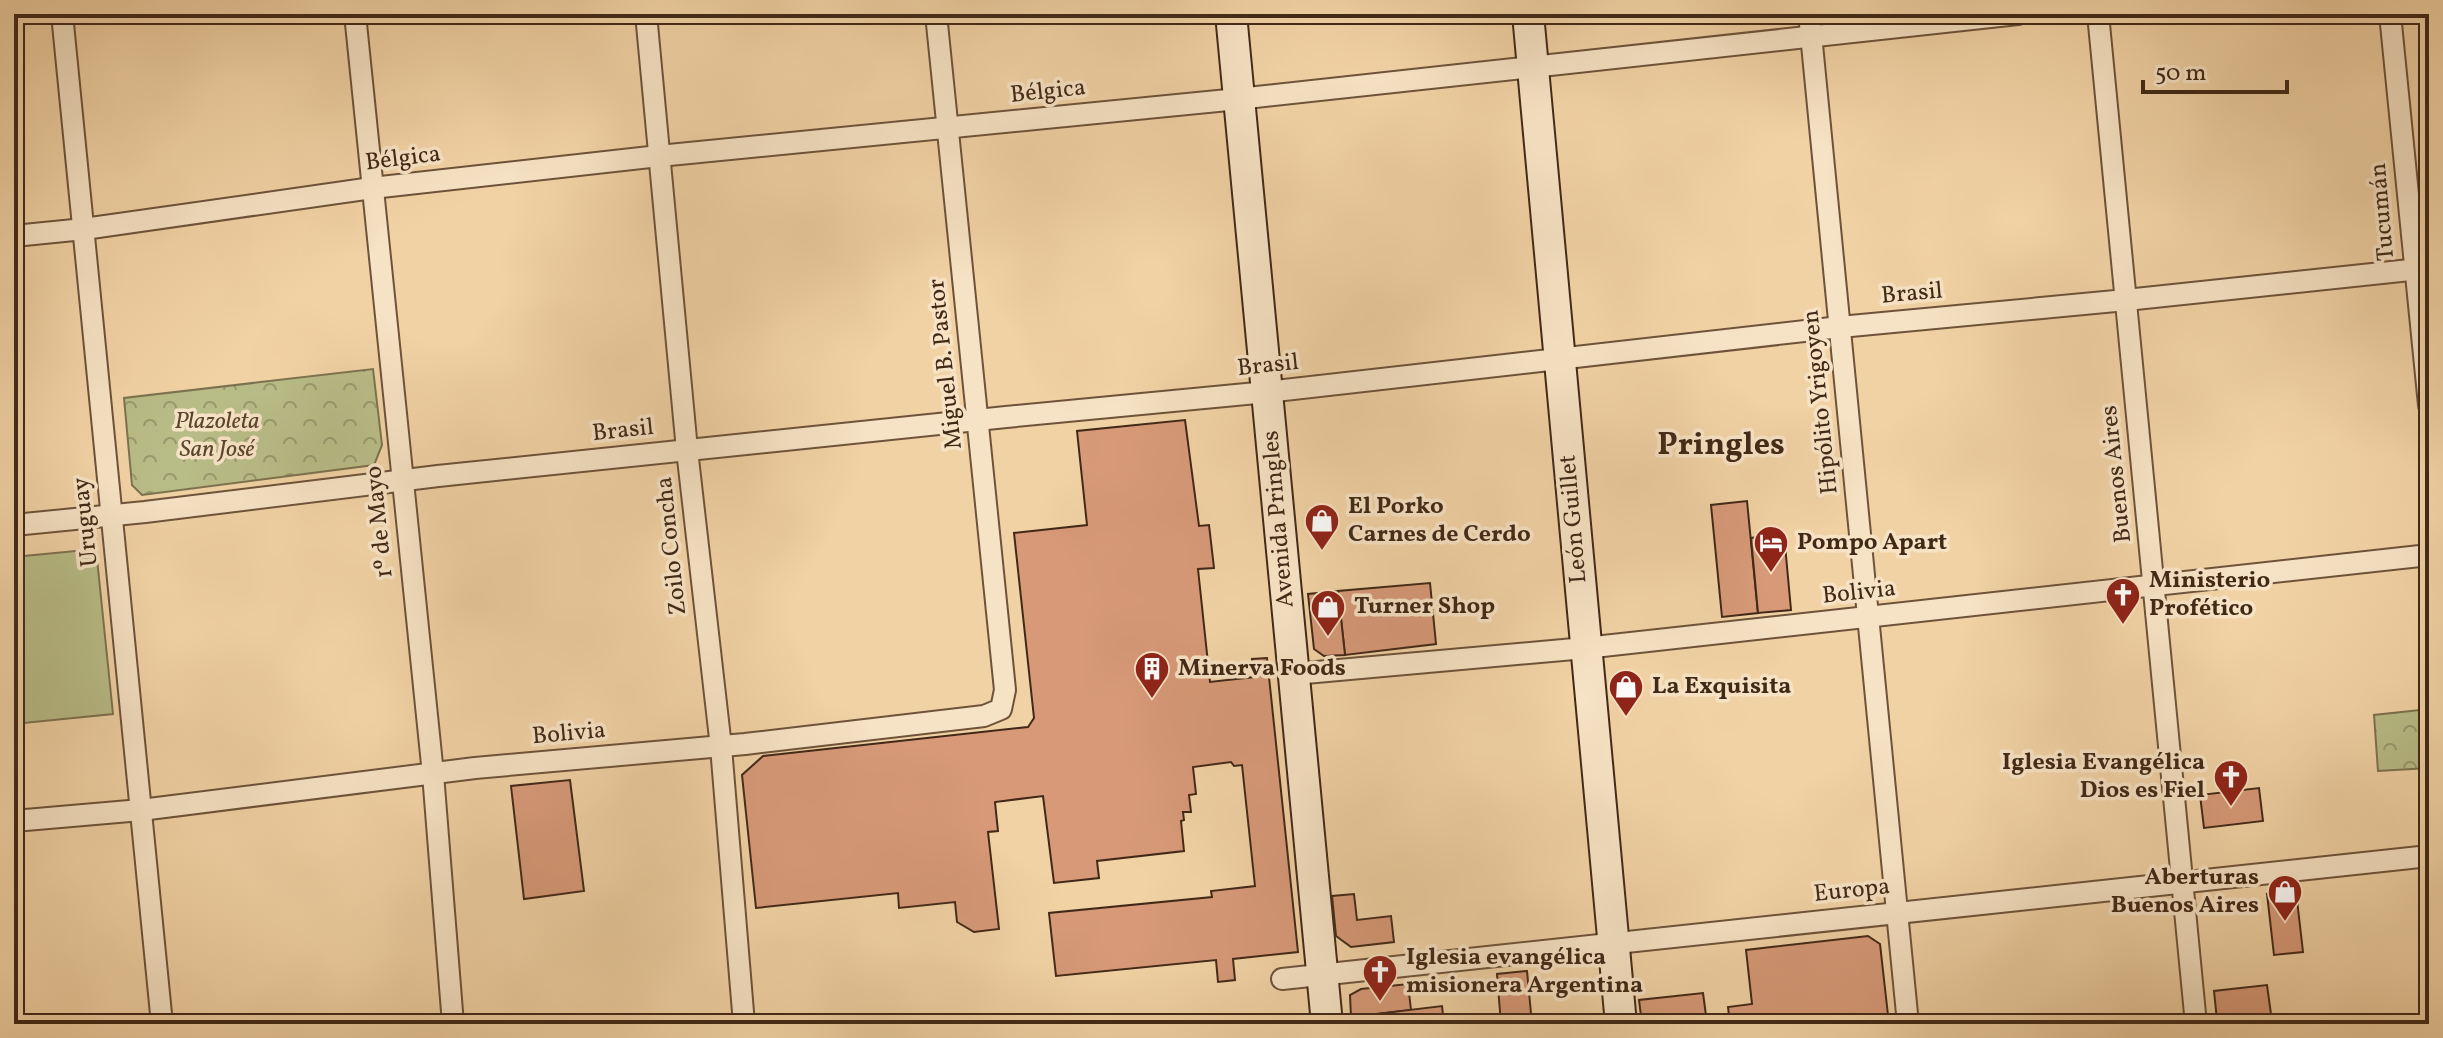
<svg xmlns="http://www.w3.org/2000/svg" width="2443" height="1038" viewBox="0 0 2443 1038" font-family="Vollkorn,serif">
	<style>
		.green { fill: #b8bc87; stroke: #7d724f; stroke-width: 2 }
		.forest { fill: url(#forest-crowns); stroke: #7d724f; stroke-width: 2 }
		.building { fill: #d79978; stroke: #422917; stroke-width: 2 }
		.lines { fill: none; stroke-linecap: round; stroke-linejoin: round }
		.street-casing { stroke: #6e533a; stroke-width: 24 }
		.secondary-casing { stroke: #422917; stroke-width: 34 }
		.street { stroke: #f6e2c4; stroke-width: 20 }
		.secondary { stroke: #f6e2c4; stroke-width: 30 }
		.labels { text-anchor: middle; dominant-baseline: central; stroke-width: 7; stroke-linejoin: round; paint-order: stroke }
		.street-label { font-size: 24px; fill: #422917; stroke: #f6e2c4 }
		.park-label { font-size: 24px; font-style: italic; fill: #5a462d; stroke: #f6e2c4 }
		.poi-label { font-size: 24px; font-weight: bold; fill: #422917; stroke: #f6e2c4; text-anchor: start }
		.district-label { font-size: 32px; font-weight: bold; fill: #422917; stroke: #f6e2c4 }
	</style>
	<defs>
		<pattern id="forest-crowns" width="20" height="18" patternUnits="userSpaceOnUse" patternTransform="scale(2)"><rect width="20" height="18" fill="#b8bc87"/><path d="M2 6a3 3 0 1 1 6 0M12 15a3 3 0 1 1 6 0" fill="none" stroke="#97996d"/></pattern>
	</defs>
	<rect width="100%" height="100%" fill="#f1d2a5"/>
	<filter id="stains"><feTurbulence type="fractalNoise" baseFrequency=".0025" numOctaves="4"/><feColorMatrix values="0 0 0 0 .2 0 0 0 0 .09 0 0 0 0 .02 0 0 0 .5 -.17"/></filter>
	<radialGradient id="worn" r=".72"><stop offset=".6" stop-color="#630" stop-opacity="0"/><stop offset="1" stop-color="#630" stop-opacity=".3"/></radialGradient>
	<polygon class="green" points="96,549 113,714 14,724 14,557"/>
	<g class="forest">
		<polygon points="373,369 382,445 374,465 142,495 132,485 124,398"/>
		<polygon points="2429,709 2429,768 2378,771 2374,715"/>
	</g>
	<g class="building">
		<polygon points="1185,420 1199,526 1209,525 1214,568 1198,569 1210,682 1254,677 1252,659 1267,658 1298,952 1233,959 1235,980 1218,982 1216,960 1056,976 1049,913 1212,897 1211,891 1255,886 1242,765 1234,766 1231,762 1193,767 1196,794 1189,795 1191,812 1183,812 1184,820 1181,821 1184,851 1097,861 1099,878 1054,883 1043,796 995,802 998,831 988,832 999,929 974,932 957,922 955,902 899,908 898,893 756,908 742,775 763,756 1028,727 1034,718 1014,533 1087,525 1077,431"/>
		<polygon points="1747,501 1758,613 1722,617 1711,505"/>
		<polygon points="1784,534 1791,610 1758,613 1751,538"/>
		<polygon points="1430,583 1436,644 1345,655 1338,591"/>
		<polygon points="1338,591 1345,655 1324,656 1314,649 1308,594"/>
		<polygon points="570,780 584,891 524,899 511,786"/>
		<polygon points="2259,788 2263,821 2204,828 2200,795"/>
		<polygon points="2296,891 2303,952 2274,955 2267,894"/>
		<polygon points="1354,894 1357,920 1391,916 1394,942 1351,947 1336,936 1332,896"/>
		<polygon points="1868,936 1880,944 1889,1024 1730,1024 1728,1007 1752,1004 1746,950"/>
		<polygon points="1527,971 1532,1024 1501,1024 1497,974"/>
		<polygon points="1408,984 1411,1010 1351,1017 1350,995 1361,989"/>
		<polygon points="2267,985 2271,1014 2217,1020 2214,991"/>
		<polygon points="1703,993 1707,1023 1642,1024 1639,1000"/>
		<polygon points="1442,1006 1444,1024 1352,1024 1351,1017"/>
	</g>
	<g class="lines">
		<defs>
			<g id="street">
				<polyline points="62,14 162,1024"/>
				<polyline points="355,14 433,774 453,1024"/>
				<polyline points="646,14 687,450 721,747 744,1024"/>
				<polyline points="1809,14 1908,1024"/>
				<polyline points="2098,14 2196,1024"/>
				<polyline points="2390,14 2429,405"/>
				<polyline points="14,236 84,229 372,188 659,156 1238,99 2018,14"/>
				<polyline points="14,525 145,512 438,476 1006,417 1267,392 1840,327 2126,300 2429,268"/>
				<polyline points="1294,674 1585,648 2429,555"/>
				<polyline points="14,821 141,810 475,768 745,744 984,716 1001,709 1005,690 936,14"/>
				<polyline points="1282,979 2429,856"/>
			</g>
			<g id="secondary">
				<polyline points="1231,14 1327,1024"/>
				<polyline points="1528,14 1621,1024"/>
			</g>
		</defs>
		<use href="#street" class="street-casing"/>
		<use href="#secondary" class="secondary-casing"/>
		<use href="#street" class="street"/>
		<use href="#secondary" class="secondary"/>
	</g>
	<defs>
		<symbol id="shop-pin" viewBox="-11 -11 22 30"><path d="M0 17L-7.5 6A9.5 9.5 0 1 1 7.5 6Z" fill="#8f2418" stroke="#f6e2c4"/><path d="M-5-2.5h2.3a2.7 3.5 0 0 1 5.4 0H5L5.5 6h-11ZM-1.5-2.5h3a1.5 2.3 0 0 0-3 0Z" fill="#fff"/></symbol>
		<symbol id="hotel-pin" viewBox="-11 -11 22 30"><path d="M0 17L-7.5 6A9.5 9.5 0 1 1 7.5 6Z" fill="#8f2418" stroke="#f6e2c4"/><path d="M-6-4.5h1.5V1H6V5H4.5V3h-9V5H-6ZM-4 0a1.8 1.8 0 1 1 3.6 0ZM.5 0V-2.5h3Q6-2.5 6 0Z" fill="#fff"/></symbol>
		<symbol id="church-pin" viewBox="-11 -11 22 30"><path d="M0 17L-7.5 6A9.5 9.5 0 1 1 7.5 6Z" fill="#8f2418" stroke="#f6e2c4"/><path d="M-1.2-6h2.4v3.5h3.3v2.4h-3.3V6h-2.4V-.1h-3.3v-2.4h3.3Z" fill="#fff"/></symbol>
		<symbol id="building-pin" viewBox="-11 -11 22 30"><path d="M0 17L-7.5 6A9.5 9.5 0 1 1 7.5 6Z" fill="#8f2418" stroke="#f6e2c4"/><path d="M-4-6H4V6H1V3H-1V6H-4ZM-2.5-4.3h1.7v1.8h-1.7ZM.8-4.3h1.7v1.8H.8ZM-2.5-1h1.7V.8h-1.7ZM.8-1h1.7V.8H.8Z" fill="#fff"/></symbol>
	</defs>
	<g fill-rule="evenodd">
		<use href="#shop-pin" x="1302" y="501" width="40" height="54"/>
		<use href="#hotel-pin" x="1751" y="523" width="40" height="54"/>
		<use href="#church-pin" x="2103" y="575" width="40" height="54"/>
		<use href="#shop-pin" x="1308" y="587" width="40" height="54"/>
		<use href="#building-pin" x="1132" y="649" width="40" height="54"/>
		<use href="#shop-pin" x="1606" y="667" width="40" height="54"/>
		<use href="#church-pin" x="2211" y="757" width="40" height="54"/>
		<use href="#shop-pin" x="2265" y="872" width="40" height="54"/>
		<use href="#church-pin" x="1360" y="952" width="40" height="54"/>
	</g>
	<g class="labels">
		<g class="street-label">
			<text transform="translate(1048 92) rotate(-6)">Bélgica</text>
			<text transform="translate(403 159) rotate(-7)">Bélgica</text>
			<text transform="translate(2383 212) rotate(-95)">Tucumán</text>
			<text transform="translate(1912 294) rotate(-5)">Brasil</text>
			<text transform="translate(946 364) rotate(-96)">Miguel B. Pastor</text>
			<text transform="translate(1268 366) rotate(-6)">Brasil</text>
			<text transform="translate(1821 402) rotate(-96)">Hipólito Yrigoyen</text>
			<text transform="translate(623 431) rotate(-6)">Brasil</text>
			<text transform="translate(2117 474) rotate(-96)">Buenos Aires</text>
			<text transform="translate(1279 519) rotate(-95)">Avenida Pringles</text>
			<text transform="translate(1574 519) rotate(-95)">León Guillet</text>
			<text transform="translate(86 522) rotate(-96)">Uruguay</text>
			<text transform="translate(380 522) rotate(-96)">1º de Mayo</text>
			<text transform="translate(672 546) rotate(-96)">Zoilo Concha</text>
			<text transform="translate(1859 593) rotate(-6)">Bolivia</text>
			<text transform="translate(569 734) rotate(-5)">Bolivia</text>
			<text transform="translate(1852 891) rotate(-6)">Europa</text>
		</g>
		<g class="park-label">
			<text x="217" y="422">Plazoleta<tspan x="217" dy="28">San José</tspan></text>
		</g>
		<g class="poi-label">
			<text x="1348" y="507">El Porko<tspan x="1348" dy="28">Carnes de Cerdo</tspan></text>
			<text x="1797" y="543">Pompo Apart</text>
			<text x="2149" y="581">Ministerio<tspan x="2149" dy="28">Profético</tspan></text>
			<text x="1354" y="607">Turner Shop</text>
			<text x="1178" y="669">Minerva Foods</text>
			<text x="1652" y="687">La Exquisita</text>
			<text x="2205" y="763" text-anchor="end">Iglesia Evangélica<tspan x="2205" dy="28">Dios es Fiel</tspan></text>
			<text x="2259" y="878" text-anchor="end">Aberturas<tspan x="2259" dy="28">Buenos Aires</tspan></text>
			<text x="1406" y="958">Iglesia evangélica<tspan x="1406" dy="28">misionera Argentina</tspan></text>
		</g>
		<g class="district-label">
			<text x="1721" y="446">Pringles</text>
		</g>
	</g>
	<rect width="2443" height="1038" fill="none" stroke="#f1d2a5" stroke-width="48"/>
	<rect x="16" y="16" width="2411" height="1006" fill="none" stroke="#422917" stroke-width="4"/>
	<rect x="24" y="24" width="2395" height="990" fill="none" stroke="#422917" stroke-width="2"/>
	<path d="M2143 80v12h144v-12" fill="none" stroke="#422917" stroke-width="4"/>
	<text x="2155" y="80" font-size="24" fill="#422917" stroke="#f6e2c4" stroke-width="6" paint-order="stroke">50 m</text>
	<rect width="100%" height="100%" filter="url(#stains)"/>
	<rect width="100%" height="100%" fill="url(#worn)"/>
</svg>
